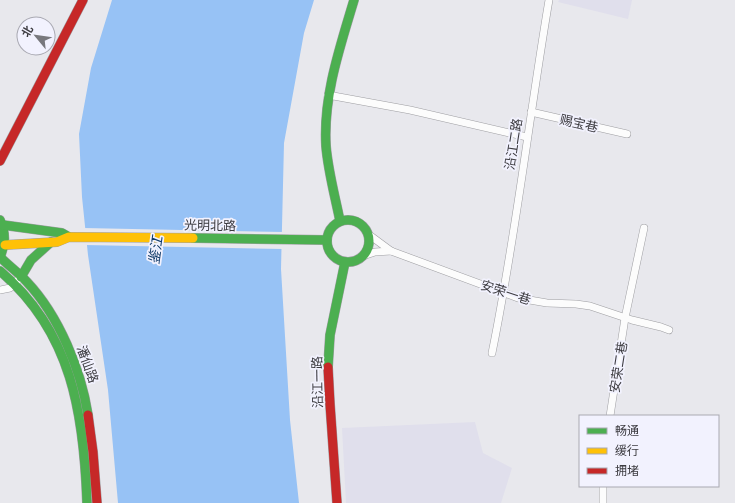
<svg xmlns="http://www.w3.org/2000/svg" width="735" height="503" viewBox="0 0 735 503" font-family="Inter,'Noto Sans SC',sans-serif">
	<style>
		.built { fill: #e0dfec }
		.water { fill: #97c2f5 }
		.pier { fill: #e8e8ed }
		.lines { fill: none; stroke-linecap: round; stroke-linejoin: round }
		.street-casing { stroke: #9e9ea2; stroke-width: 8 }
		.fast-casing { stroke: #9e9ea2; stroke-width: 10 }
		.slow-casing { stroke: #9e9ea2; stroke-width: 10 }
		.jam-casing { stroke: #9e9ea2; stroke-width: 10 }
		.street { stroke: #fcfcfc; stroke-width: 7 }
		.fast { stroke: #4caf50; stroke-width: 9 }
		.slow { stroke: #ffc107; stroke-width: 9 }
		.jam { stroke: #c62828; stroke-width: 9 }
		.labels { text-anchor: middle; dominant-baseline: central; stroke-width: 3.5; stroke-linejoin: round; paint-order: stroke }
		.street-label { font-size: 13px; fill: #3c3b40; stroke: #f2f2fe }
		.water-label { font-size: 14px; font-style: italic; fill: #113b69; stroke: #f2f2fe }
	</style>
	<rect width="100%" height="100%" fill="#e8e8ed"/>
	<g class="built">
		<polygon points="559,0 632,0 628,19 558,2"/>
		<polygon points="475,422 483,453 512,468 501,503 346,503 342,428"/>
	</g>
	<polygon class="water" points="112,0 314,0 304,33 284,143 281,269 290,420 299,503 118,503 108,390 88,255 82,197 79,134 91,68"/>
	<polygon class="pier" points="83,228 284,232 283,249 85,245"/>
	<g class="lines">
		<defs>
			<g id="street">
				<polyline points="328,95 410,110 527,137"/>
				<polyline points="531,112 627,134"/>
				<polyline points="368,234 391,251 518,298 547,303 576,304 590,306 632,320 661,327 669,330"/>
				<polyline points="363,256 375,252 391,251"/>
				<polyline points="0,290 10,288 18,280"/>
				<path d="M492,353C516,236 529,117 549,0"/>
				<polyline points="610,416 625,318 644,228"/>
				<polyline points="603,503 603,486"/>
			</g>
			<g id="fast">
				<path d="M0,220C6,233 6,244 0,257"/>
				<circle cx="348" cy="241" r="21"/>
				<path d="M340,221C335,196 328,171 326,146C323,96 340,47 354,0"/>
				<polyline points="3,225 62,233 69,237"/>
				<polyline points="193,238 327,240"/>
				<path d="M0,257C9,266 19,273 27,282C59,316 81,370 88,415"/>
				<path d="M0,271C72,332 84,414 87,503"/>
				<polyline points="21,277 31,260 51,242"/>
				<polyline points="328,367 330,335 345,262"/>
			</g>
			<polyline id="slow" points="5,245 57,242 69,237 193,238"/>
			<g id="jam">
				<polyline points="0,161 83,0"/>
				<polyline points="328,367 330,404 337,503"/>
				<polyline points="88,415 93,452 97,503"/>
			</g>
		</defs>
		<use href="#street" class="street-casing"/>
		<use href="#fast" class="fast-casing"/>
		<use href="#slow" class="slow-casing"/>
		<use href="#jam" class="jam-casing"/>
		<use href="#street" class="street"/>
		<use href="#fast" class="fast"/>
		<use href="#slow" class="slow"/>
		<use href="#jam" class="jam"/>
	</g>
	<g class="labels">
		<g class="street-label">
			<text transform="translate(579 123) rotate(13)">赐宝巷</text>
			<text transform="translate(513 144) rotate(-81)">沿江二路</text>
			<text transform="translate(210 225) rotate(1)">光明北路</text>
			<text transform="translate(506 292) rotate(18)">安荣一巷</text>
			<text transform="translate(88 364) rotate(70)">潘仙路</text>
			<text transform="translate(618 367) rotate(-81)">安荣二巷</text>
			<text transform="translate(317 382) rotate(-91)">沿江一路</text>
		</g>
		<g class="water-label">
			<text transform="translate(155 250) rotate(-82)">鉴江</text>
		</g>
	</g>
	<rect x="579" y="415" width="140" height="72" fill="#f2f2fe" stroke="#a9a9b2"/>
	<rect x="587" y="428" width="20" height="6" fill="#4caf50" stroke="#a9a9b2"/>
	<text x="615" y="435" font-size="12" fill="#3c3b40">畅通</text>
	<rect x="587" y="448" width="20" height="6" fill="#ffc107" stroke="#a9a9b2"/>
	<text x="615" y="455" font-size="12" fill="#3c3b40">缓行</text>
	<rect x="587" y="468" width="20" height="6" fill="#c62828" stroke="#a9a9b2"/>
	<text x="615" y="475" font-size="12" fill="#3c3b40">拥堵</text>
	<g transform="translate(36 36) rotate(299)"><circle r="19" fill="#f2f2fe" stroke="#a9a9b2"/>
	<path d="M0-3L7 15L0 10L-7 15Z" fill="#78787d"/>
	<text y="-6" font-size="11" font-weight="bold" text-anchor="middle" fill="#3c3b40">北</text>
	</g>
</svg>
